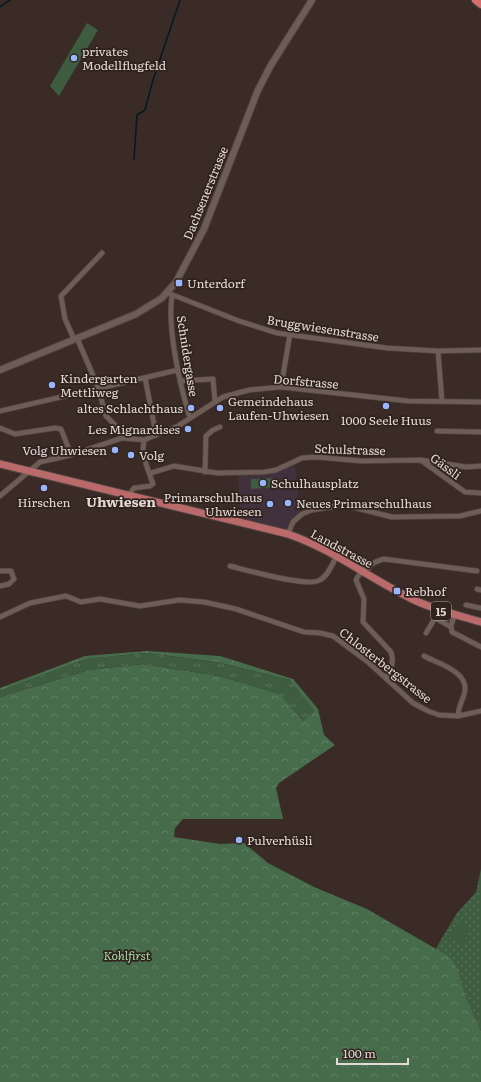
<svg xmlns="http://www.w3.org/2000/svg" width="481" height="1082" viewBox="0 0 481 1082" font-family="Literata,serif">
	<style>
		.education { fill: #41313d }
		.grass { fill: url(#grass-dots) }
		.forest { fill: url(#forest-crowns) }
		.park { fill: url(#park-tufts) }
		.garden { fill: #3d5c40 }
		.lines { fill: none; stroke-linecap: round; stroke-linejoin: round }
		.stream { stroke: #001924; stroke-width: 1.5 }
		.minor-casing { stroke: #534742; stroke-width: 6 }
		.tertiary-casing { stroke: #534742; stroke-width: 8 }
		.primary-casing { stroke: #534742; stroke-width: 9 }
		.trunk-casing { stroke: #534742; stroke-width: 10 }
		.minor { stroke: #6e5d57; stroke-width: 4.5 }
		.tertiary { stroke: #6e5d57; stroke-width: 6 }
		.primary { stroke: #ba6a6a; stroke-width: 7 }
		.trunk { stroke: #d46e70; stroke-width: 8 }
		.poi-dot { fill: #99b5fd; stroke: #30221d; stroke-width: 1.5 }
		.labels { text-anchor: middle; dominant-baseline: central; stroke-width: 3.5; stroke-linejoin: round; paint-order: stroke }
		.shield { fill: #30221d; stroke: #ada29e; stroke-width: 1 }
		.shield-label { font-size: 11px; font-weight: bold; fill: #e3d9d5 }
		.poi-label { font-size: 12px; fill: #e3d9d5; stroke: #30221d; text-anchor: start }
		.street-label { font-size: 12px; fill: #e3d9d5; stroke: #30221d }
		.park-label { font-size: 12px; font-style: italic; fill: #a2dea7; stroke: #30221d }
		.quarter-label { font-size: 14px; font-weight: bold; fill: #e3d9d5; stroke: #30221d }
	</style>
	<defs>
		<pattern id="grass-dots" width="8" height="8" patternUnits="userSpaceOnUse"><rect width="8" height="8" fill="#3d5c40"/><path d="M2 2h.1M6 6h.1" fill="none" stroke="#59735b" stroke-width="1.8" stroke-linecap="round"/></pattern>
		<pattern id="forest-crowns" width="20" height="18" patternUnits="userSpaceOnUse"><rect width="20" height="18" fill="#476c4b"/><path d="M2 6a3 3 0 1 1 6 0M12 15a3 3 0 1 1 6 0" fill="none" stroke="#618064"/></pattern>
		<pattern id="park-tufts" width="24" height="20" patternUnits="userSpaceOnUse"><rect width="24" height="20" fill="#3d5c40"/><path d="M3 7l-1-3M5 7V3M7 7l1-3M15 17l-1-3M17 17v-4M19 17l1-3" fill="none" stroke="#59735b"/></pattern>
	</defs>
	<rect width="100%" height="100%" fill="#3a2b26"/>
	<polygon class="education" points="295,464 300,513 295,517 286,530 241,518 238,476 269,475"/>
	<polygon class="grass" points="481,869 481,1031 466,997 459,975 436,948 457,913 476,892"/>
	<polygon class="forest" points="147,651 220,656 293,679 318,709 324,735 335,745 279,783 276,788 283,819 183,819 175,828 174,837 220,844 244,843 268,863 314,887 367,909 450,957 457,968 466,997 481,1031 481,1082 0,1082 0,697 89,670 143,664 219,676 280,694 303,721 290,680 216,662 146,653 86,659 0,691 0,688 85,656"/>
	<polygon class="park" points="146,653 215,662 290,680 315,711 303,721 279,694 219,676 143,664 89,670 0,697 0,691 86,659"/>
	<g class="garden">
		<polygon points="87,23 98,30 59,96 50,86"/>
		<polygon points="275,478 276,487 251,489 251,479"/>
		<polygon points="458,922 469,928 464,946 448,937"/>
	</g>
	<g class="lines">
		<g class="stream">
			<polyline points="0,7 10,0"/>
			<polyline points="134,159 137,115 145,110 153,80 180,0"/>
		</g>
		<defs>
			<g id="minor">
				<polyline points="168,293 239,321 277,333 387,348 438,351 481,350"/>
				<path d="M172,296C167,328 180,386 190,418"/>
				<polyline points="77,338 98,387 106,416 120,430 122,438"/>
				<polyline points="74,339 65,319 61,296 102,253"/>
				<polyline points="438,351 442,401"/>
				<polyline points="145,378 156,434"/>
				<polyline points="180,381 213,379 215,402"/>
				<polyline points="281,387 290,334"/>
				<polyline points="0,411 178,370"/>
				<polyline points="0,428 15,434 55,428 61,429 71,455"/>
				<polyline points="437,431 481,432"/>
				<polyline points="422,461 465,492 481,493"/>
				<polyline points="205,472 206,436 213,430 220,427"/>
				<polyline points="151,473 174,466 217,473 265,472 276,470 302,458 315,457 362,461 421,460 466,467 481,466"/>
				<polyline points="129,495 134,488 150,486 153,484 146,464 143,449 144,440"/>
				<polyline points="0,496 40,462 71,455 122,438 144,440 178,426 223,397 249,390 281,387 408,401 481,402"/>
				<polyline points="288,534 293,522 302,514 312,510 344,505 392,517 460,516 481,511"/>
				<polyline points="324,540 358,558 369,568"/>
				<path d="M230,566C246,570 308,588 320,580C328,576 333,563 337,555"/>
				<polyline points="0,571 11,571 14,579 9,584 0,586"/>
				<polyline points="477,589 481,590"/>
				<polyline points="466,605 481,608"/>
				<polyline points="455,615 451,625 452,632 481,647"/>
				<polyline points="0,617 30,603 66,596 81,602 100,599 140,606 179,600 204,602 236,609 304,632 320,633 333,636 368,662 413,703 428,711 439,715 458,716 481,711"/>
				<polyline points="426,633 435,618 451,627"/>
				<path d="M424,656C437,663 467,671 465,690C464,699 458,706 458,716"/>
				<path d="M386,678C390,669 395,663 391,652L363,622L364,599L356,580C360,570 375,561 384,559L477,571"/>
			</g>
			<polyline id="tertiary" points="0,370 136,314 162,298 176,282 204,229 258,90 271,65 312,0"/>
			<path id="primary" d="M0,464L288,534C334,550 369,578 412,599C434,610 458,615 481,622"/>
			<polyline id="trunk" points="476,0 481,4"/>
		</defs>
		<use href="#minor" class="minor-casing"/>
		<use href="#tertiary" class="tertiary-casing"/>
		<use href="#primary" class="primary-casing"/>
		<use href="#trunk" class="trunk-casing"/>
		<use href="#minor" class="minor"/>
		<use href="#tertiary" class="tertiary"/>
		<use href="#primary" class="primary"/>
		<use href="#trunk" class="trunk"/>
	</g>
	<g class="poi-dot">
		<circle cx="74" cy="58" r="4"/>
		<rect x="175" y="279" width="8" height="8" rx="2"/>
		<circle cx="52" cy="385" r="4"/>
		<circle cx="386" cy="406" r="4"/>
		<circle cx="191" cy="408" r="4"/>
		<circle cx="220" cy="408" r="4"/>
		<circle cx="188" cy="429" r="4"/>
		<circle cx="115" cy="450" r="4"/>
		<circle cx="131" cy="455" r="4"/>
		<circle cx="263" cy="483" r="4"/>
		<circle cx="44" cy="488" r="4"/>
		<circle cx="288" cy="503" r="4"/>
		<circle cx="270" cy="504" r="4"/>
		<rect x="393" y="587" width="8" height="8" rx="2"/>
		<circle cx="239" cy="840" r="4"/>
	</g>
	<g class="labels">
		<rect class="shield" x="431" y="602" width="20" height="18" rx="3"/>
		<g class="shield-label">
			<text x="441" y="611">15</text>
		</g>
		<g class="poi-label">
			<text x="82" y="51">privates<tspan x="82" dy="14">Modellflugfeld</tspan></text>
			<text x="187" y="283">Unterdorf</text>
			<text x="60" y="378">Kindergarten<tspan x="60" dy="14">Mettliweg</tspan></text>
			<text x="228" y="401">Gemeindehaus<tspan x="228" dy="14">Laufen-Uhwiesen</tspan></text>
			<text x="183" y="408" text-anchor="end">altes Schlachthaus</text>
			<text x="386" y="420" text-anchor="middle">1000 Seele Huus</text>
			<text x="180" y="429" text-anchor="end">Les Mignardises</text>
			<text x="107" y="450" text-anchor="end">Volg Uhwiesen</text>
			<text x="139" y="455">Volg</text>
			<text x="271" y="483">Schulhausplatz</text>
			<text x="262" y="497" text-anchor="end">Primarschulhaus<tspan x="262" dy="14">Uhwiesen</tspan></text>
			<text x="44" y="502" text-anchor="middle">Hirschen</text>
			<text x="296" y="503">Neues Primarschulhaus</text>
			<text x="405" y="591">Rebhof</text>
			<text x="247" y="840">Pulverhüsli</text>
		</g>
		<g class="street-label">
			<text transform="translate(205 193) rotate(-68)">Dachsenerstrasse</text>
			<text transform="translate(323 328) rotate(9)">Bruggwiesenstrasse</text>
			<text transform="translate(188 356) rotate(81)">Schnidergasse</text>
			<text transform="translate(306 381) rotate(5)">Dorfstrasse</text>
			<text transform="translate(350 449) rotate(2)">Schulstrasse</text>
			<text transform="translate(446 466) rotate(37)">Gässli</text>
			<text transform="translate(342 548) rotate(28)">Landstrasse</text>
			<text transform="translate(386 665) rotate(38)">Chlosterbergstrasse</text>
		</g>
		<g class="park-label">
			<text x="127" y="955">Kohlfirst</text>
		</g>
		<g class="quarter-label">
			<text x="121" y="501">Uhwiesen</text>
		</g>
	</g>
	<path d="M337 1058v6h71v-6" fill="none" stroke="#e3d9d5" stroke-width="2"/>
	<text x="343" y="1058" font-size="12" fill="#e3d9d5" stroke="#30221d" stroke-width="3" paint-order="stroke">100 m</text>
</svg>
